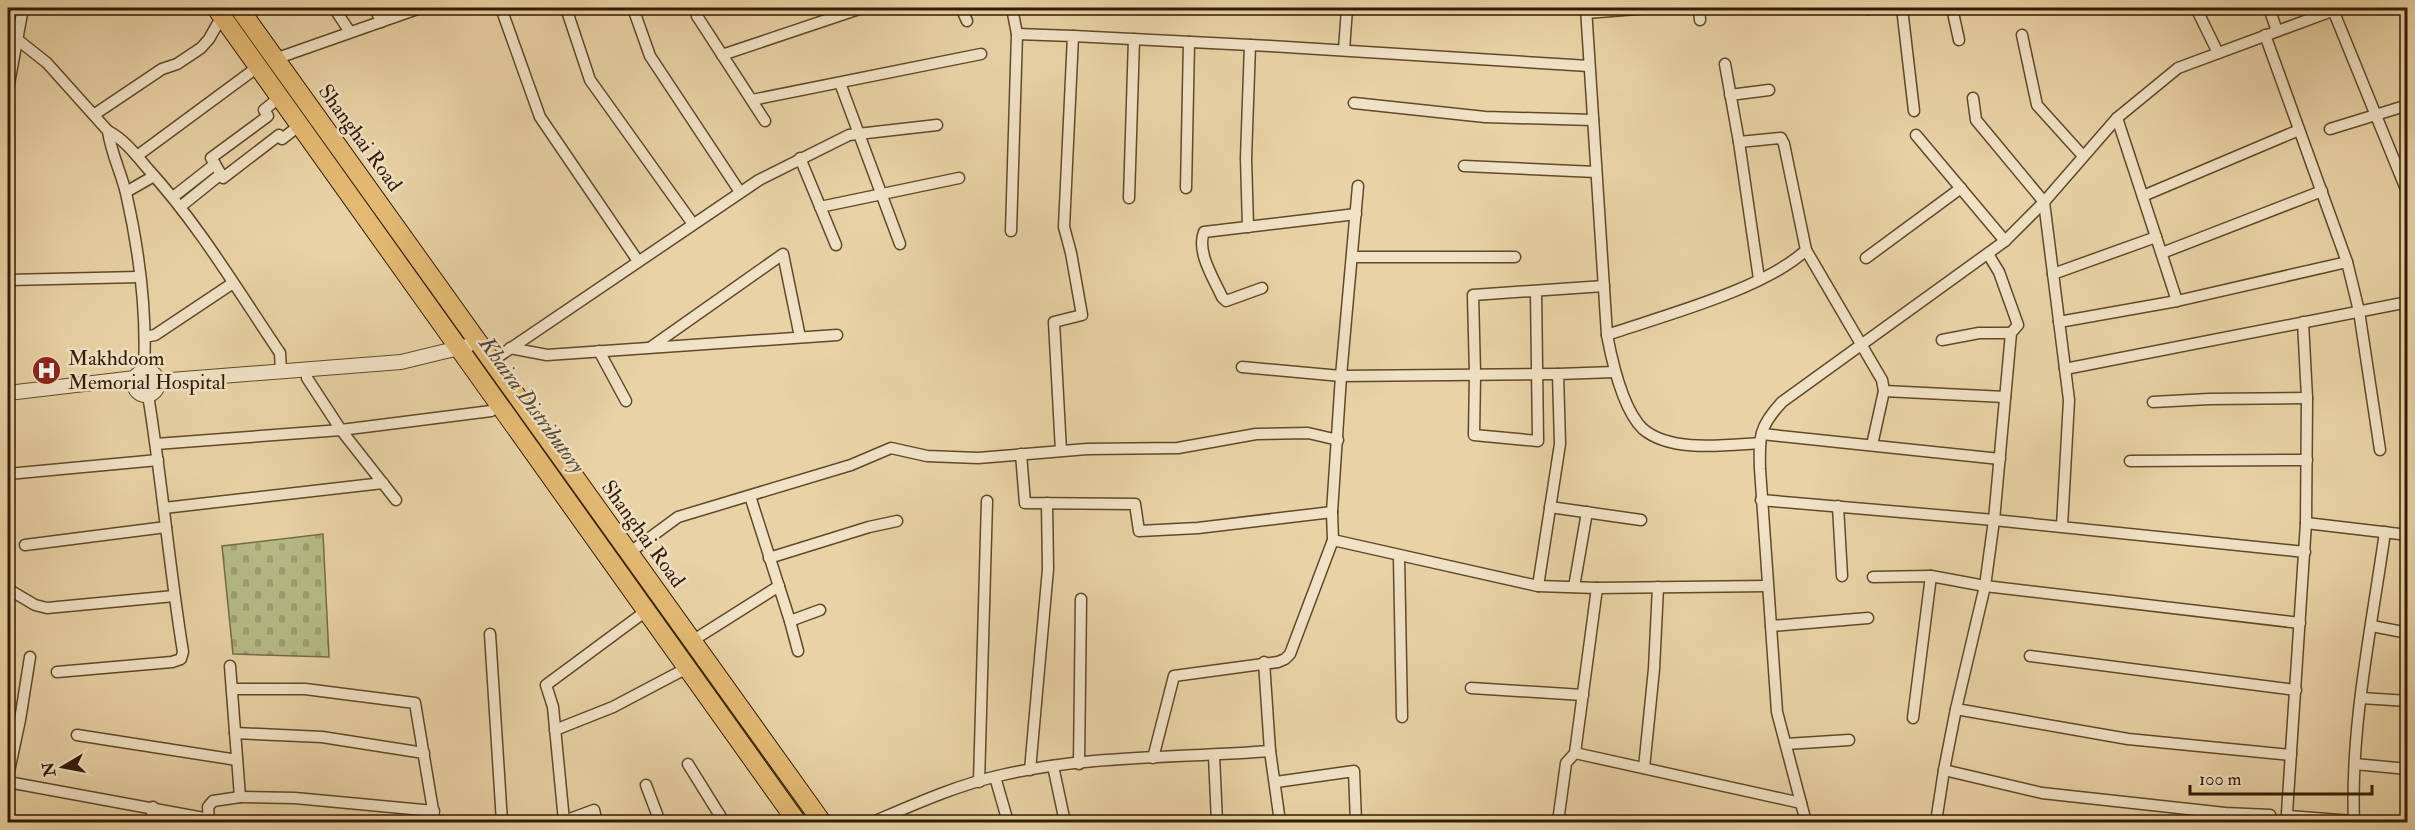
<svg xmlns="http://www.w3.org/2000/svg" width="2415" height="830" viewBox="0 0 2415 830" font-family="'IM FELL Double Pica',serif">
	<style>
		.cemetery { fill: url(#cemetery-stones); stroke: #746c44; stroke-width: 1.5 }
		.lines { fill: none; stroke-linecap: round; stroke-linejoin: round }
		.stream { stroke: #707969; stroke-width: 4 }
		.minor-casing { stroke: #60492b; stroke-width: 13 }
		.tertiary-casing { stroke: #60492b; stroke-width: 16 }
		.primary-casing { stroke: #331b02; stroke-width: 20 }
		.minor { stroke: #f1e2c5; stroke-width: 10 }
		.tertiary { stroke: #f1e2c5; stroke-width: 14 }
		.primary { stroke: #e4ba73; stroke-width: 18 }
		.labels { text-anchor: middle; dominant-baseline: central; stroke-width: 5; stroke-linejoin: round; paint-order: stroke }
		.street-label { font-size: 21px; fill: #331b02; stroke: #f1e2c5 }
		.poi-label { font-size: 21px; fill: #331b02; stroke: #f1e2c5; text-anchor: start }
		.water-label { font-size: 22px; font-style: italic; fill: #514a35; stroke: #f1e2c5 }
	</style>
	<defs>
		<pattern id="cemetery-stones" width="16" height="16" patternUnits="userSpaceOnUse" patternTransform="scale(1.5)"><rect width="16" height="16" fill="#b6bc87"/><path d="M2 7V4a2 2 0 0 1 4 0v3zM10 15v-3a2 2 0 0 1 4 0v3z" fill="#9da173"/></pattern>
	</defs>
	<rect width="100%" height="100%" fill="#e9d3a6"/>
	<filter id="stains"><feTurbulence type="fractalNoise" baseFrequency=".00333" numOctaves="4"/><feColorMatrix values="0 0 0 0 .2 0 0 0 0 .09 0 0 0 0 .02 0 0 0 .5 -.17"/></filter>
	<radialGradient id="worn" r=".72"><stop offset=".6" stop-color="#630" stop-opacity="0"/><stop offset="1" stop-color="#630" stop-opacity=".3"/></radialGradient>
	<polygon class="cemetery" points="323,534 329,657 233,654 222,546"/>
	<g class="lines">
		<g class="stream">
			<polyline points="228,8 234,17"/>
			<polyline points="298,106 809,822"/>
		</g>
		<defs>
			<g id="minor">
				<polyline points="334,8 350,32"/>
				<polyline points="375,8 381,22"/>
				<polyline points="501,8 540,117 638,261"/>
				<polyline points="566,8 590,80 693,224"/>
				<polyline points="633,8 650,56 740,192"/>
				<polyline points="695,8 697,16 765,121"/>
				<polyline points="961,8 967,21"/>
				<path d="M1586,8L1607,335C1612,361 1623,410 1643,429C1671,453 1726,445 1760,443"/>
				<polyline points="1699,8 1700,20"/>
				<polyline points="1863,8 1867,9 1875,8"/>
				<polyline points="1902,8 1914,111"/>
				<polyline points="1952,8 1959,40"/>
				<polyline points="2196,8 2218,53"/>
				<polyline points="2269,8 2277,31"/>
				<polyline points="2333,10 2408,194"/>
				<polyline points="1586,13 1650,8"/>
				<path d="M8,32L47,63L108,131C111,153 121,172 126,193C139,250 147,312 144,371"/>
				<polyline points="1017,34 1073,36 1064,227 1071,253 1082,315 1054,322 1061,451"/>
				<polyline points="2022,35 2037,105 2083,156"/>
				<polyline points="2265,35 2347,262 2359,311 2380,450"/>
				<polyline points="1073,36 1270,46 1589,66"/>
				<polyline points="1344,50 1347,8"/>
				<polyline points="722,55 862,8"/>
				<polyline points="275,59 420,8"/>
				<polyline points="1725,64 1739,142 1759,279"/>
				<polyline points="840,83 900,244"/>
				<polyline points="8,89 23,8"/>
				<polyline points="1730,95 1769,90"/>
				<polyline points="1973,98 1976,120 2044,202 2069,400 2062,526"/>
				<polyline points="752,100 981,54"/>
				<polyline points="1354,103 1485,117 1593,120"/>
				<polyline points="95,114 162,69 177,64 201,48 209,39 218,23 224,18"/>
				<polyline points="2117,118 2177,301"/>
				<polyline points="2330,129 2408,105"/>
				<path d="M108,131C125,140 136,155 148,169C199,225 238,291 280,353L281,371"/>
				<polyline points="1916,135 2005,241"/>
				<polyline points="137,156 259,66"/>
				<polyline points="800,158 836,245"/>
				<polyline points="215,164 223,178 279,135 282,139 300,125"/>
				<polyline points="1464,166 1596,172"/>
				<polyline points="1186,188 1189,42"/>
				<polyline points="126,192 154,176"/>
				<polyline points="2143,196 2299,130"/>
				<polyline points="173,197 215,164 211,158 268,116 264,110 280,97"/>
				<polyline points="1129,198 1134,39"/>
				<polyline points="180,207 221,174"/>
				<polyline points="820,207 959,178"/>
				<polyline points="1248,227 1246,158 1250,45"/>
				<polyline points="1011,231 1017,34 1012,8"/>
				<polyline points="1806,250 1882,380 1884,391 1872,445"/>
				<polyline points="2162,253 2322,191"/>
				<polyline points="1352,257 1515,257"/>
				<polyline points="1866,258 1961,188"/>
				<polyline points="2053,274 2156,237"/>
				<polyline points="8,280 139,277"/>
				<path d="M1262,288L1226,301L1222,297C1214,279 1196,252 1204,232L1356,214"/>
				<polyline points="1536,291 1538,441 1474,435 1475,374 1473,295 1604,286"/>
				<polyline points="2059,322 2177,301 2347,262"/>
				<polyline points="2303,322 2307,398 2306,523 2287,813 2289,816 2365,822"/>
				<path d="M1607,335C1662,316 1765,289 1806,250L1784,144L1781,138L1739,142"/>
				<polyline points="145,337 155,335 233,283"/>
				<polyline points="1942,340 1979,333 2011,333"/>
				<polyline points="651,347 783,254 800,337"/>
				<polyline points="510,348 547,355 837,335"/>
				<polyline points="599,351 626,401"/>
				<polyline points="492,361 759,180 849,135 937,125"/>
				<polyline points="1242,367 1341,376 1558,374"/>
				<polyline points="2065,369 2408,302"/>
				<polyline points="307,370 307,378 341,430 396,500"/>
				<polyline points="1884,391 2005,397"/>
				<polyline points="2153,402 2209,399 2307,398"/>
				<polyline points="1762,434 2000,459"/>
				<polyline points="156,444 341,430 491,411 499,405"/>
				<polyline points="1021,454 1025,503 1135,504 1139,531 1198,528 1332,512"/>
				<polyline points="2130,461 2307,460"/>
				<polyline points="8,474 158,460"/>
				<polyline points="750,496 790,621 820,610"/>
				<polyline points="1761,500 1994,520 2305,552"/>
				<polyline points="1838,506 1842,576"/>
				<polyline points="1550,507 1641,520"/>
				<polyline points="164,508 383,483"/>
				<polyline points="2306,523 2408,535"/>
				<polyline points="1333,540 1538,586 1597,588 1767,586"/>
				<polyline points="25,545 166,527"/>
				<polyline points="629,553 678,517 851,465 891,448 927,456 978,458 1087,449 1178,448 1256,434 1308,433 1338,440"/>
				<polyline points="1399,557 1402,717"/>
				<polyline points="769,558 869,527 897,521"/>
				<polyline points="1873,577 1931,576 1985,586 2300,623"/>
				<polyline points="1538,586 1560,444 1558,374 1615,372"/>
				<polyline points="1574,587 1587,512"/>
				<polyline points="8,589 35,605 47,608 174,596"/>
				<polyline points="790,621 798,651"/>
				<polyline points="1771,626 1868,618"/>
				<polyline points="2372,626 2408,633"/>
				<polyline points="490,634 502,822"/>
				<polyline points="692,641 779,586"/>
				<polyline points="2030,656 2296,690"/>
				<polyline points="1264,662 1270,751 1280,822"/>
				<path d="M57,672L172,662L181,659L183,652C169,566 162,480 148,395"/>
				<polyline points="1471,688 1583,695"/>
				<polyline points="232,689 305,689 415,703 435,822"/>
				<polyline points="2361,698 2408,701"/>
				<polyline points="1956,709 2128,739 2291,755"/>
				<polyline points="1913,718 1931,576"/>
				<polyline points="555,730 613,707 687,668"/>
				<polyline points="235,733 322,737 424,753"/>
				<polyline points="77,735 237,760"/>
				<polyline points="1786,744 1849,740"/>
				<polyline points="1575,753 1801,803"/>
				<polyline points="1214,756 1217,822"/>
				<polyline points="1153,758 1174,676 1278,662 1285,659 1290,654 1333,540 1332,512 1341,376 1358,186"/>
				<polyline points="688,764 724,822"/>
				<polyline points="1079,764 1081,599"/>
				<polyline points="2355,764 2408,769"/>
				<polyline points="1053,766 1065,822"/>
				<polyline points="1644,768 1654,669 1658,587"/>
				<polyline points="1030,770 1048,569 1047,503"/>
				<polyline points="1944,770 2042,793 2225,813 2270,815"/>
				<polyline points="8,776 20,720 30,657"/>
				<polyline points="995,777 1008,822"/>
				<polyline points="8,782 209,819"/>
				<polyline points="979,782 987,501"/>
				<polyline points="1276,782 1354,771 1356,822"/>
				<polyline points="646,785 660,822"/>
				<polyline points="240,797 295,798 434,811"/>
				<polyline points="1558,820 1571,822"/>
				<polyline points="151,822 153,807"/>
				<polyline points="209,822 208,807 213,801 240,797 230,666"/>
				<polyline points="597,822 594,810 564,821 553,707 546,685 646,611"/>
				<path d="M873,822C915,804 957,785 1002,775C1089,755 1181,758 1270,751"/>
				<polyline points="1558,822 1566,763 1575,753 1597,588"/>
				<path d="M1806,822L1777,712L1760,469C1759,436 1759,427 1782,402L2005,241L2044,202L2117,118L2178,68L2340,8"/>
				<polyline points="1936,822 1944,770 1956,709 1985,586 1994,520 2011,333 2018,325 1999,272 1988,254"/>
				<path d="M2354,822C2350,728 2372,625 2385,532"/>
			</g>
			<g id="tertiary">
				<circle cx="146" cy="383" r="12"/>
				<polyline points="158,381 401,362 467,346"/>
				<polyline points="8,393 135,378"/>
			</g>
			<g id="primary">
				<polyline points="216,8 797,822"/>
				<polyline points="239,8 822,822"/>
			</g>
		</defs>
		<use href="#minor" class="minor-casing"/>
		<use href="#tertiary" class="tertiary-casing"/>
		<use href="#primary" class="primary-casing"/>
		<use href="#minor" class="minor"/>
		<use href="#tertiary" class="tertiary"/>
		<use href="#primary" class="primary"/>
	</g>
	<defs>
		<symbol id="hospital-disc" viewBox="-11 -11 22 22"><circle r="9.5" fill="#8f2418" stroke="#f1e2c5"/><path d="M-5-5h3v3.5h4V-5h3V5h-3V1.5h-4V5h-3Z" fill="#fff"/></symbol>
	</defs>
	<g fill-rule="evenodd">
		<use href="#hospital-disc" x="30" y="354" width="33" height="33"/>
	</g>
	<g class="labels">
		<g class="street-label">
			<text transform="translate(360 138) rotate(54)">Shanghai Road</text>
			<text transform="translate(643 534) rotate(54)">Shanghai Road</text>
		</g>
		<g class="poi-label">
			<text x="68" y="358">Makhdoom<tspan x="68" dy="24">Memorial Hospital</tspan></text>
		</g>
		<g class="water-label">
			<text transform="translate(532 405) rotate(54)">Khaira Distributory</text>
		</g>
	</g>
	<rect width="2415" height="830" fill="none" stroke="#e9d3a6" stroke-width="30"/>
	<rect x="9" y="9" width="2397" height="812" fill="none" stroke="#331b02" stroke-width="3"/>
	<rect x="15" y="15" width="2385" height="800" fill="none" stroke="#331b02" stroke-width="1.5"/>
	<g transform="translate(63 767) rotate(260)" stroke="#f1e2c5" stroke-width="4.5" paint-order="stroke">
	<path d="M0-4.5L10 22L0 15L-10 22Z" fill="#331b02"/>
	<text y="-9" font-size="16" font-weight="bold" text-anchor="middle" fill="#331b02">N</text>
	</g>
	<path d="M2190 785v9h182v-9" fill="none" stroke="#331b02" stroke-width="3"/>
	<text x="2199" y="785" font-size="18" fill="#331b02" stroke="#f1e2c5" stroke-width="4.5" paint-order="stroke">100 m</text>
	<rect width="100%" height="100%" filter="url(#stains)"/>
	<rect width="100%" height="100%" fill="url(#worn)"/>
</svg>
